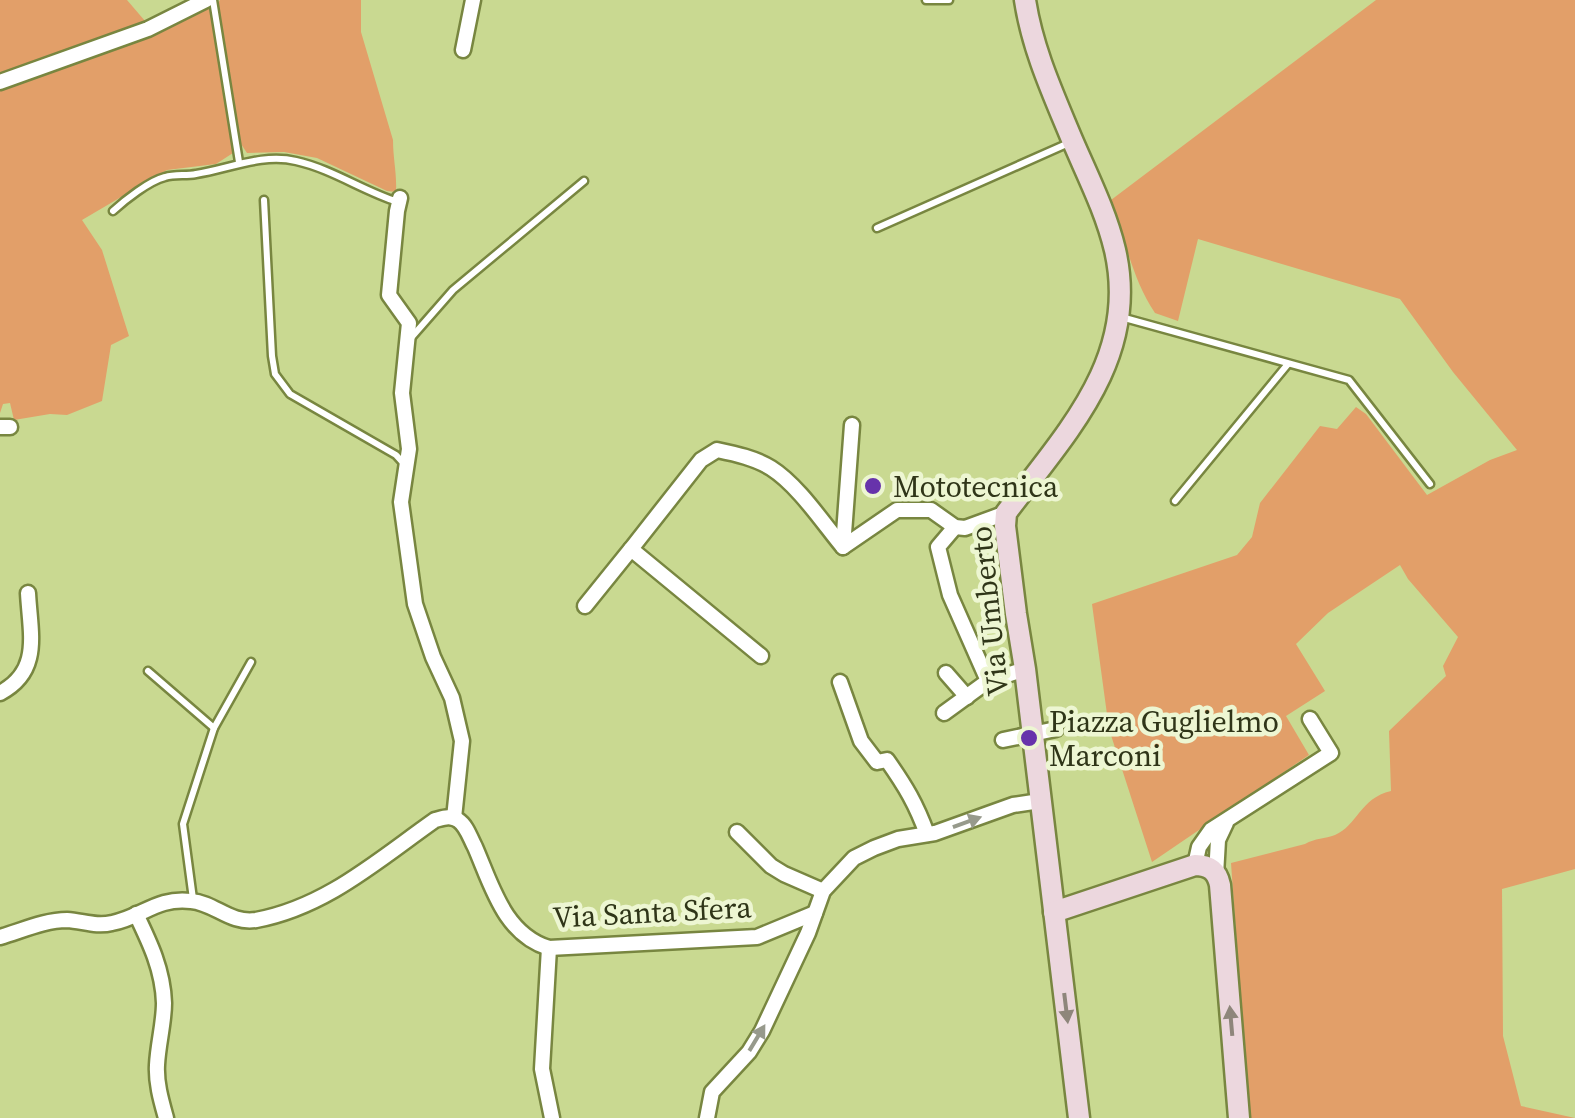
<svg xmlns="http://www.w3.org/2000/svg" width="1575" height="1118" viewBox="0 0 1575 1118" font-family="'Source Serif 4',serif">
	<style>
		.green { fill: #e29f69 }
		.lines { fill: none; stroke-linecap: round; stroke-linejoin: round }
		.lane-casing { stroke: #788640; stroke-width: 11 }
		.street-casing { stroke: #788640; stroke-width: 19 }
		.secondary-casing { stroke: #788640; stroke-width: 25 }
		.lane { stroke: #fff; stroke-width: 6 }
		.street { stroke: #fff; stroke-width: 14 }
		.secondary { stroke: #ecd7de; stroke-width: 20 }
		.oneway { fill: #979a8c }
		.oneway2 { fill: #8e867b }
		.poi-dot { fill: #6733ab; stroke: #edf6d2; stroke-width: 4 }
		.labels { text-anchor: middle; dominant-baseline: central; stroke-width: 9; stroke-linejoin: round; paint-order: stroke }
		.poi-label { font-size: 30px; fill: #2f3518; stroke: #edf6d2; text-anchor: start }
		.street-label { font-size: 30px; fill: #2f3518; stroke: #edf6d2 }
	</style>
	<rect width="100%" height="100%" fill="#c9d991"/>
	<g class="green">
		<polygon points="0,0 127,0 145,21 0,75"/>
		<path d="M220,0H361V32L393,140C393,158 397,174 396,192L387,191L317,158L284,152L247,153L239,141L218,3Z"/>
		<path d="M1376,0H1575V869L1502,889L1503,1036L1521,1106L1575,1118H1249L1231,863L1305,844C1315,838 1325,839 1335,835C1357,826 1360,798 1391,791L1389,731L1446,676L1443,666L1458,637L1408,579L1400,565L1328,613L1296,644L1325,691L1286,716L1309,755L1152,862L1109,729L1092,604L1237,555L1252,537L1260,503L1320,426L1337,429L1356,407L1366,414L1427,495L1490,460L1517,450L1453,372L1400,299L1198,239L1178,321L1155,313C1132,279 1125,238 1111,200Z"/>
		<polygon points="210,7 233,153 216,164 167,170 82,220 102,250 129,336 111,345 102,401 67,415 50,414 14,420 10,403 3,404 0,413 0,88 147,35"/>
	</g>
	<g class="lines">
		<defs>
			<g id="lane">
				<polyline points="213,0 239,162"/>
				<polyline points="926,0 949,0"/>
				<polyline points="264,200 272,356 275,374 290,394 396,455 406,466"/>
				<path d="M113,211C125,200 149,181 165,177C175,174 186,176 196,174C229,169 262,153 296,161C332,169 363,191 398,202"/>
				<polyline points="877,228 1071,142"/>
				<polyline points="1121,317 1349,380 1430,484"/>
				<polyline points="410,339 453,290 584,181"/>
				<polyline points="1175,501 1288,364"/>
				<polyline points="148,671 214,728"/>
				<polyline points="193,899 183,824 214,728 251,662"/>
			</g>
			<g id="street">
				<polyline points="463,50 473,0"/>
				<polyline points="0,82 148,29 206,0"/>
				<polyline points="400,198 397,211 389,295 409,323 402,393 409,449 401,502 415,604 433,657 452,698 462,741 454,818"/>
				<polyline points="0,427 10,427"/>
				<polyline points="955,527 938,547 950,595 988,681 1025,669"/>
				<polyline points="843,547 852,425"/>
				<polyline points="585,606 631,549"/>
				<path d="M761,656L631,549L701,460L717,450C736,454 755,458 771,468C798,485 823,523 843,547L897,510H931L955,527L965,528L1006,513"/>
				<polyline points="946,673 967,697"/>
				<path d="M840,682L861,741L877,762L887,760C906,787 916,804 927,834"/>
				<path d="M0,693C42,671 30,633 28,593"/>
				<polyline points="944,713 988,681"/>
				<polyline points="1003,740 1056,729"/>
				<polyline points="737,832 771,866 784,874 823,891"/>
				<polyline points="1195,865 1199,847 1211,830 1331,753 1310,719"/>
				<polyline points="1216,875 1218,840 1226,823"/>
				<path d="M136,914C150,943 163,970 164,1003C164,1023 158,1044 157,1065C156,1083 161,1100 166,1118"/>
				<path d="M0,937C21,931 45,920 67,920C83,921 96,927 112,923C143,917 156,897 191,901C215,903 230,924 256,920C326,907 378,860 435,820C443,818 450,815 458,820C467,826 470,838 475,847C492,886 504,934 549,948L757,937L815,913"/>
				<polyline points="549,948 542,1069 552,1118"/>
				<polyline points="707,1118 712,1092 749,1052 762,1031 808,933 823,891 854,858 874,848 898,839 935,833 1013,805 1040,801"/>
			</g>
			<g id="secondary">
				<path d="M1025,0C1032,46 1050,87 1068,130C1084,169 1105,208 1115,250C1140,358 1066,433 1006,513L1005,526L1016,614L1025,669L1079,1118"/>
				<path d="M1054,912L1195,865C1209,865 1217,871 1220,885L1239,1118"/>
			</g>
		</defs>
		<use href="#lane" class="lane-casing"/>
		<use href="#street" class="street-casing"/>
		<use href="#secondary" class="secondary-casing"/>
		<use href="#lane" class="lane"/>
		<use href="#street" class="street"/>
		<use href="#secondary" class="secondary"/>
	</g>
	<defs><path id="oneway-solid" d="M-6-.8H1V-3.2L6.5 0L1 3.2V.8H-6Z" transform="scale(2.5)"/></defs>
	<g class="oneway">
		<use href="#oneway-solid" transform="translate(967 822) rotate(-20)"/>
		<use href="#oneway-solid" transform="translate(757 1038) rotate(-59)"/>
	</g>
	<g class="oneway2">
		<use href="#oneway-solid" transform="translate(1066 1008) rotate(83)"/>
		<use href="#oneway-solid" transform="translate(1231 1021) rotate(-95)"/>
	</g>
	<g class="poi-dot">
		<circle cx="873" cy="486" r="10"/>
		<circle cx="1029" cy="738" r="10"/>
	</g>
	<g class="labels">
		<g class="poi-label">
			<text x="893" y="486">Mototecnica</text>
			<text x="1049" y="721">Piazza Guglielmo<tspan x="1049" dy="34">Marconi</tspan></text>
		</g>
		<g class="street-label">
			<text transform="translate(989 611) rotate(-96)">Via Umberto</text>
			<text transform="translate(652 912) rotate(-3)">Via Santa Sfera</text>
		</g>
	</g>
</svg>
